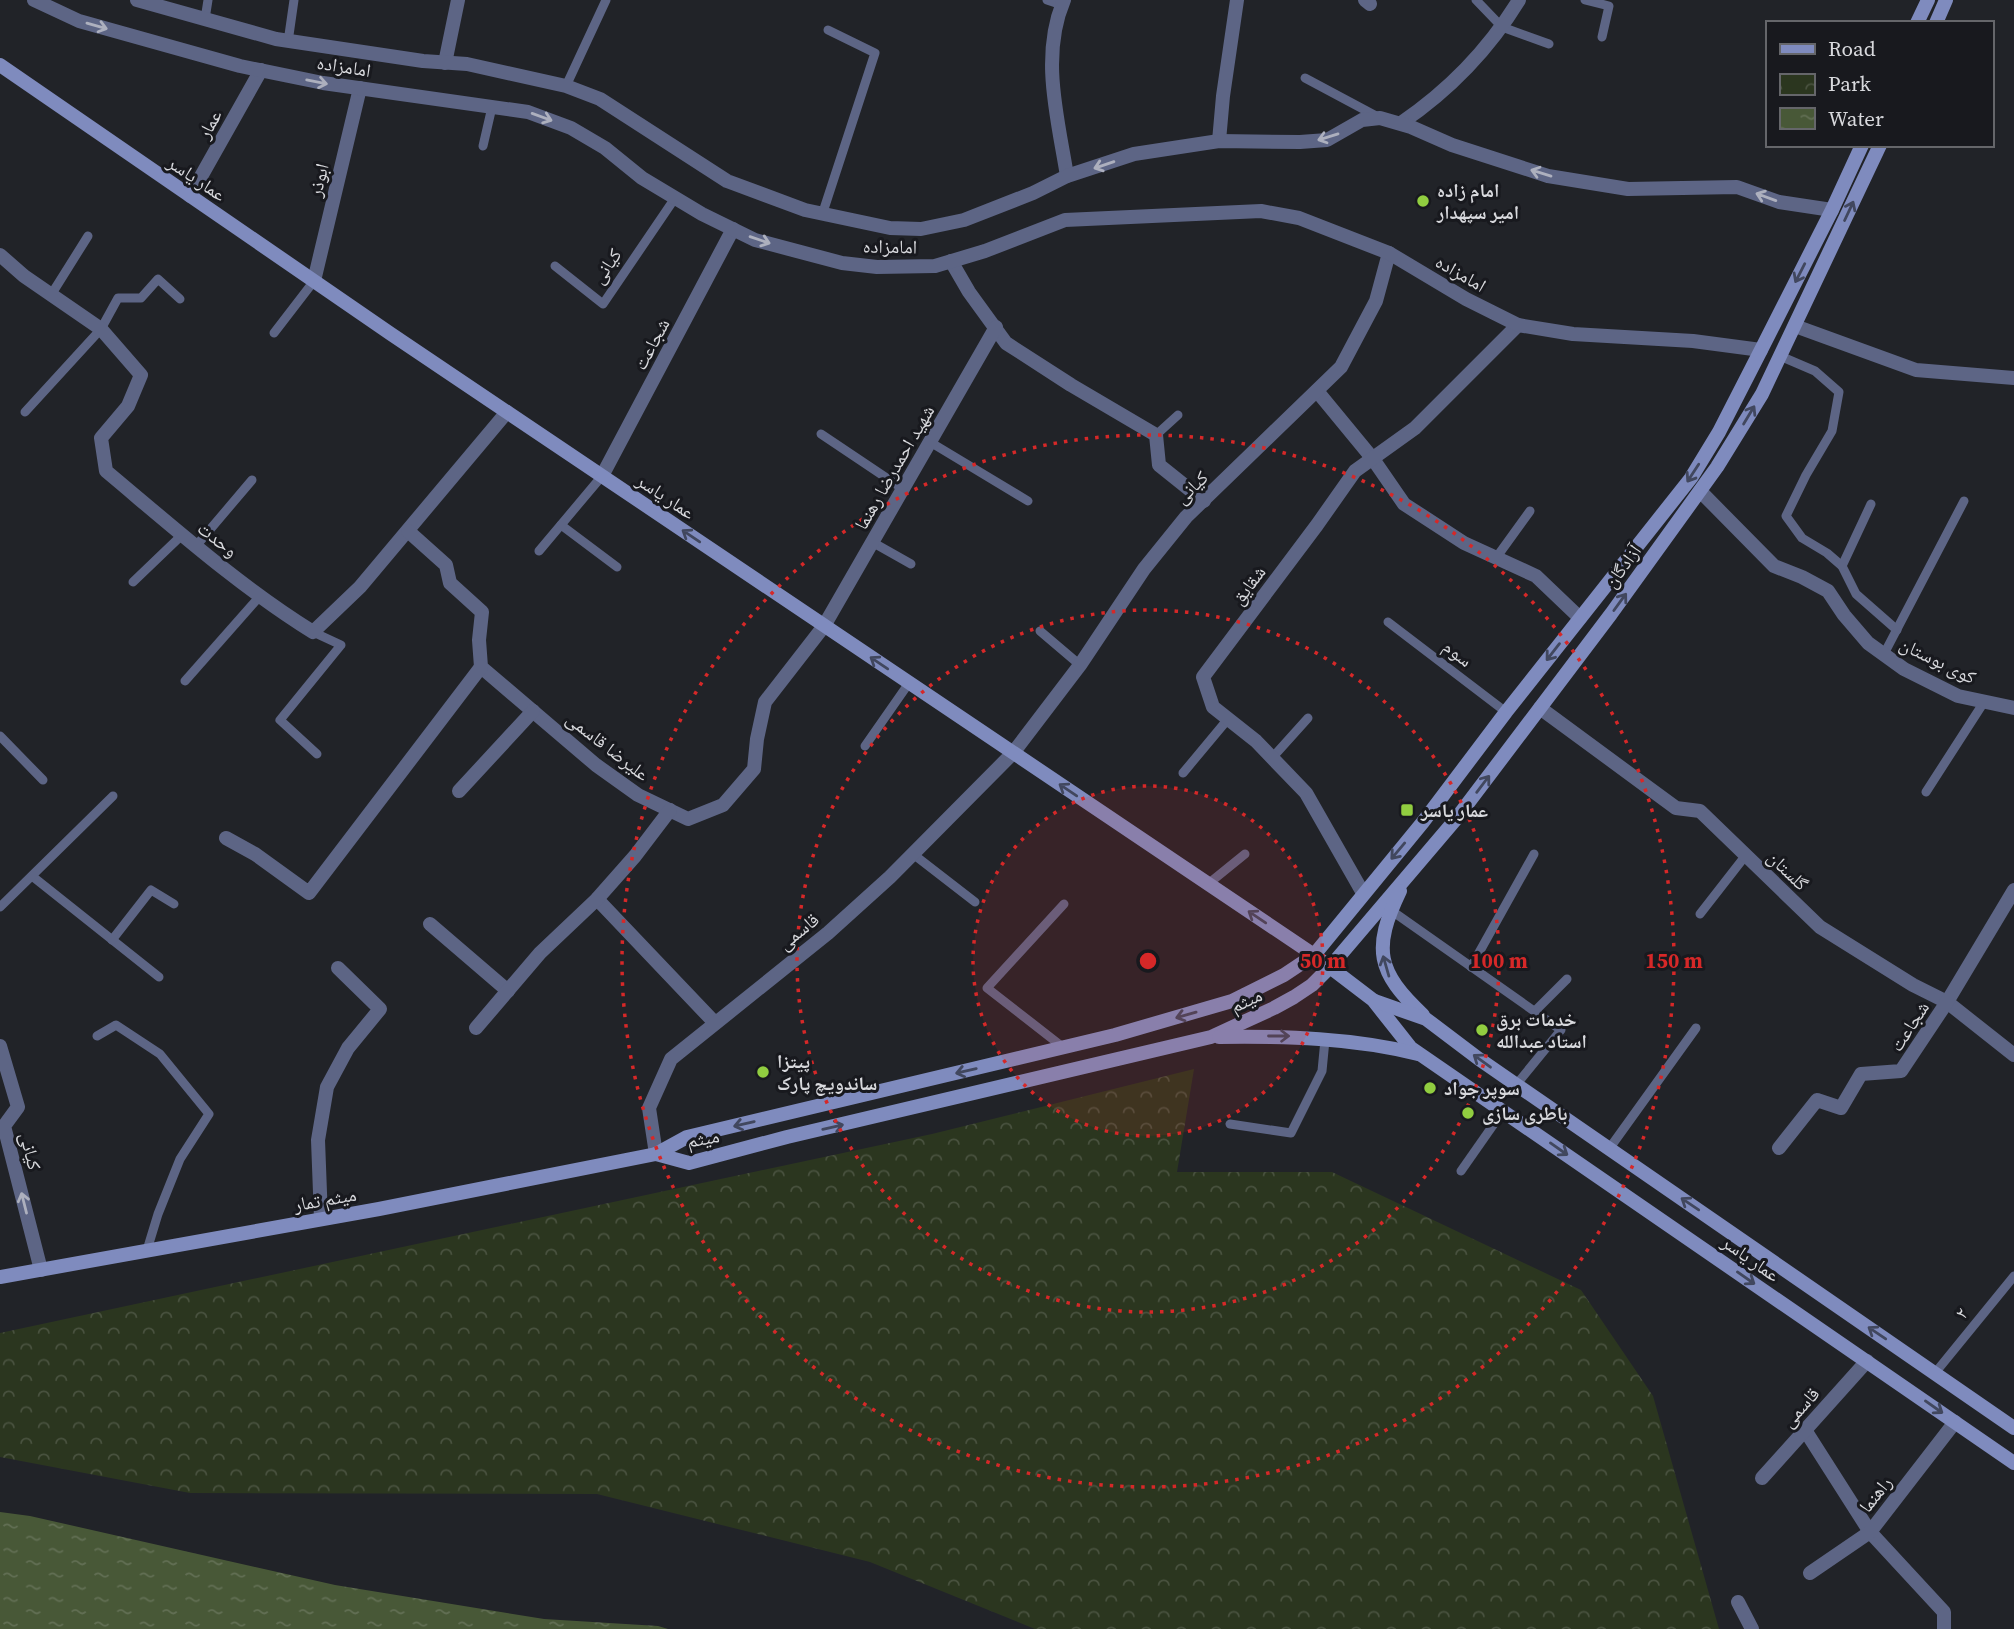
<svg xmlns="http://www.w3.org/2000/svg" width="2014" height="1629" viewBox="0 0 2014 1629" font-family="'Source Serif 4','Noto Naskh Arabic',serif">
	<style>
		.park { fill: url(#park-crowns) }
		.water { fill: url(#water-ripples) }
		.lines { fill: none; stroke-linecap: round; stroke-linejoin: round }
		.service { stroke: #5d6585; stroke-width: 9 }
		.minor { stroke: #5d6585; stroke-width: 14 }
		.tertiary { stroke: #5d6585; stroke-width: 14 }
		.secondary { stroke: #7f8bbe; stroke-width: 14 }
		.oneway { stroke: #adb0be }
		.oneway2 { stroke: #41475e }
		.ring { fill: none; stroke: #d62828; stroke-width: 3.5; stroke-dasharray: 3.5 7 }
		.poi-dot { fill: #91cd40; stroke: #18191e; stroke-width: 2.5 }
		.labels { text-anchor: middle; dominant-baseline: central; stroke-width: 6; stroke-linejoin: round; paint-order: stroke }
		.street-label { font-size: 19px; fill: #d8d9dd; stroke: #18191e }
		.poi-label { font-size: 19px; font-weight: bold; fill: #d8d9dd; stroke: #18191e; text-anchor: start }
		.centre { fill: #d62828; stroke: #18191e; stroke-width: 3.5 }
		.ring-label { font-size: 21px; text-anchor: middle; font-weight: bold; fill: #d62828; stroke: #18191e; stroke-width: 6; stroke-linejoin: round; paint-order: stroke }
	</style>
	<defs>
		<pattern id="park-crowns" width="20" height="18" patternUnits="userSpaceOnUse" patternTransform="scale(1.75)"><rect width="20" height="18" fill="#2b361f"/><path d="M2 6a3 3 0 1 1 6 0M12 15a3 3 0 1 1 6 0" fill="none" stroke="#49523f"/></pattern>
		<pattern id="water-ripples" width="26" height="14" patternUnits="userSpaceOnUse" patternTransform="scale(1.75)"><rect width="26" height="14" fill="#485837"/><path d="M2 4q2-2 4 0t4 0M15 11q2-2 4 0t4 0" fill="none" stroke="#626f54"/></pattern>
	</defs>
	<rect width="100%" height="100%" fill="#212328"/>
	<polygon class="park" points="1194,1069 1177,1172 1332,1172 1581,1290 1653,1396 1719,1629 1035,1629 870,1562 597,1494 190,1493 0,1457 0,1333 932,1134"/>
	<polygon class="water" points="0,1512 30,1516 335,1585 544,1619 658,1626 668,1629 0,1629"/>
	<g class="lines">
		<g class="service">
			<polyline points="1047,0 1062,5"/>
			<polyline points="1476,0 1502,27 1549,44"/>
			<polyline points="1585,0 1609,6 1602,37"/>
			<polyline points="205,19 208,0"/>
			<polyline points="288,42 294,0"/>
			<polyline points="1305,78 1378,117"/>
			<polyline points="566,86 606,0"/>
			<polyline points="483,146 492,107"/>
			<polyline points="822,215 875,53 828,30"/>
			<polyline points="555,266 603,304 675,198"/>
			<polyline points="51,295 88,236"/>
			<polyline points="274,333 314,281"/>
			<polyline points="1780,356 1815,371 1839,392 1832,431 1806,475 1786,516 1802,538 1827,553 1842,566 1856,594 1897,630"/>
			<polyline points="25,412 101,329 118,298 141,298 158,279 180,299"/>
			<polyline points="821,434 903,489"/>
			<polyline points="1156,435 1178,415"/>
			<polyline points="930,442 1028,501"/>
			<polyline points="561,525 617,567"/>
			<polyline points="872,542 911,564"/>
			<polyline points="196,546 252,480"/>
			<polyline points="539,551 602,476"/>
			<polyline points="1496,558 1530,511"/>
			<polyline points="1842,566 1871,504"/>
			<polyline points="133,582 182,535"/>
			<polyline points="1388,622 1506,712"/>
			<polyline points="1040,631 1080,665"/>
			<polyline points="313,632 341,645 280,720 317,754"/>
			<polyline points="1884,654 1964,501"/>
			<polyline points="185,681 260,596"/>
			<polyline points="0,736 43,780"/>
			<polyline points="865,746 909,683"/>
			<polyline points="1272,758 1308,718"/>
			<polyline points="1183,773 1228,719"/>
			<polyline points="1926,792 1984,702"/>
			<polyline points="913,854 975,902"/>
			<polyline points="32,876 159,977"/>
			<polyline points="1208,884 1245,854"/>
			<polyline points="1064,904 987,988 1064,1048"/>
			<polyline points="0,907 113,796"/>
			<polyline points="1392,911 1561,1030 1516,1085"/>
			<polyline points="1700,914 1746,855"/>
			<polyline points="112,940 151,890 174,904"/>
			<polyline points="1471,967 1534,854"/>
			<polyline points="1535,1011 1567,979"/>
			<polyline points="97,1036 116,1025 160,1054 209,1114 180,1159 158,1214 147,1250"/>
			<polyline points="1230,1124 1291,1133 1322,1071 1325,1040"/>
			<polyline points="1609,1149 1696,1028"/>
			<polyline points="1461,1171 1503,1111"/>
			<polyline points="1935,1373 2014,1276"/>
		</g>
		<g class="minor">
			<path d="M1064,0C1040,56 1058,119 1067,176"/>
			<polyline points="1365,0 1370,4"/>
			<polyline points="445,63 458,0"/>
			<path d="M1401,123C1448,91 1489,49 1519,0"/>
			<polyline points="1219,141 1223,96 1237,0"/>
			<polyline points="190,196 261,70"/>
			<path d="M0,255L24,276L101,329L141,375L128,406L101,438L106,471C173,527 239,586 313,632L360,587L507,412"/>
			<polyline points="951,261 969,292 1006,343 1071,385 1156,435 1159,465 1204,501"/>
			<polyline points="314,281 360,88"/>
			<polyline points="1795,326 1916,370 2014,378"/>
			<polyline points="1317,391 1373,459 1404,504 1464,543 1536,576 1580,618"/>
			<polyline points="602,476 733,229"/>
			<polyline points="1700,491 1774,566 1802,577 1828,591 1844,615 1868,643 1904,669 1958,696 2014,708"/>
			<polyline points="408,531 446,565 450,583 482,612 479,640 481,667 596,765 638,795 688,819 723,805 754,769 757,739 765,702 824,626 996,327"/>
			<polyline points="1540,708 1676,808 1700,811 1820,927 1913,985 1947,1002 2014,1055"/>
			<polyline points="459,791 533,711"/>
			<polyline points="226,838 255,854 309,893 481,667"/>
			<polyline points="1363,893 1306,793 1256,741 1213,707 1203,677 1317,525 1355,471 1415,428 1518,325"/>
			<polyline points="597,899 715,1023"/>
			<polyline points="430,924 508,991"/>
			<polyline points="476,1028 540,953 597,899 635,856 670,810"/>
			<polyline points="0,1046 18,1107 4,1126 41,1270"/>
			<polyline points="1779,1148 1817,1100 1841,1108 1861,1074 1901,1071 1947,1002 2014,890"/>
			<polyline points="656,1154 649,1108 671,1059 828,933 890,877 1013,753 1080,665 1144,569 1186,517 1341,367 1376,301 1389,253"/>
			<polyline points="321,1219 318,1140 327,1087 348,1048 380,1009 338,968"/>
			<polyline points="1805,1430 1870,1532 1944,1612 1944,1629"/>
			<polyline points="1762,1478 1867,1361"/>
			<polyline points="1810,1573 1870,1532 1955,1422"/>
			<polyline points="1738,1602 1752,1629"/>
		</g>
		<g class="tertiary">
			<polyline points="34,0 79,21 240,66 323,83 528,112 571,128 605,148 642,178 702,214 755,240 842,263 877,267 935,266 985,251 1065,220 1261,211 1299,218 1389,253 1466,299 1518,325 1573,334 1693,341 1761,350"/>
			<polyline points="137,0 276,39 423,61 467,64 566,86 600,99 727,181 805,210 890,228 921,229 964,220 1033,193 1067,176 1134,154 1219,141 1300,142 1327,140 1362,120 1380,118 1411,127 1452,145 1548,176 1628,189 1737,187 1779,202 1832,210"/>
		</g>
		<g class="secondary">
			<polyline points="1917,23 1928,0"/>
			<polyline points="1936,23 1946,0"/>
			<polyline points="0,65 391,334 1314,955 1373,1000 1411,1048 2014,1463"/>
			<polyline points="1862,145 1832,210 1761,350 1719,432 1691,478 1506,712 1423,822 1314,955 1284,975 1232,1001 1115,1035 687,1137 656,1154 689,1163 787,1137 1211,1037 1274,1008 1294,997 1312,985 1330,967 1456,819 1611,614 1717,467 1762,394 1880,145"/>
			<path d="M1400,891C1372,949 1377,972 1423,1015"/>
			<polyline points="1375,1001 1426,1019 1479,1059 2014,1428"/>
			<path d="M1219,1037C1286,1036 1353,1038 1418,1054"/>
			<polyline points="0,1277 379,1209 656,1154"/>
		</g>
	</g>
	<defs><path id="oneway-shaft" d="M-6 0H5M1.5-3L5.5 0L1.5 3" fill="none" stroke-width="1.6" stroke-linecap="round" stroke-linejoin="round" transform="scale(1.75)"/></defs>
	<g class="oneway">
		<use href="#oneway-shaft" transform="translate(97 26) rotate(16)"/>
		<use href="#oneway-shaft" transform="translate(317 82) rotate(11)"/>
		<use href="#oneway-shaft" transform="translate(542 117) rotate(20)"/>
		<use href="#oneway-shaft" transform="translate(1328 137) rotate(163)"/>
		<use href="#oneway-shaft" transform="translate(1104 165) rotate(161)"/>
		<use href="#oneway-shaft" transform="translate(1541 173) rotate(-163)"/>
		<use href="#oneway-shaft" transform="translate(1766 197) rotate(-160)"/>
		<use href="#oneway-shaft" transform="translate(760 240) rotate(19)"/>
		<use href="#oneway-shaft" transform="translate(24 1203) rotate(-104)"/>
	</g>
	<g class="oneway2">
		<use href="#oneway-shaft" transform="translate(1849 211) rotate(-65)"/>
		<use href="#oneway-shaft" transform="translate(1800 273) rotate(117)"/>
		<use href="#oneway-shaft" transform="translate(1749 415) rotate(-59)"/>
		<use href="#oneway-shaft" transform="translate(1693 473) rotate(123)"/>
		<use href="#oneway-shaft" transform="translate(691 536) rotate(-146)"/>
		<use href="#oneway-shaft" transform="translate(1620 602) rotate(-54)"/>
		<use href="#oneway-shaft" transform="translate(1553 652) rotate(128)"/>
		<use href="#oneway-shaft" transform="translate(879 663) rotate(-146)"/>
		<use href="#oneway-shaft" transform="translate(1483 784) rotate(-53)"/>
		<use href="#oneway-shaft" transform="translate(1068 790) rotate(-146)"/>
		<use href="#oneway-shaft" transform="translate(1398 851) rotate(130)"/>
		<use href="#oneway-shaft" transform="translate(1257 917) rotate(-146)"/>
		<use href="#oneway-shaft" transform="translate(1386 966) rotate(-106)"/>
		<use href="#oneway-shaft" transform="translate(1186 1015) rotate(164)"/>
		<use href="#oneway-shaft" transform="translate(1279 1036)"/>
		<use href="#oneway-shaft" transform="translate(1482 1061) rotate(-144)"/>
		<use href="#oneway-shaft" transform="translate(966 1071) rotate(167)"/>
		<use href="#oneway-shaft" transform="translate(744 1124) rotate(167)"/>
		<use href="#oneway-shaft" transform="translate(833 1127) rotate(-13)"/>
		<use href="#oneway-shaft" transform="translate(1559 1149) rotate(35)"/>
		<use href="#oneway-shaft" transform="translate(1690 1204) rotate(-146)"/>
		<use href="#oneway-shaft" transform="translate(1746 1278) rotate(35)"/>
		<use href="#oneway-shaft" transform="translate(1877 1333) rotate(-146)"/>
		<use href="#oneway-shaft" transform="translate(1934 1407) rotate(35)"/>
	</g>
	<circle cx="1148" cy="961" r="175" fill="#d62828" fill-opacity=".12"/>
	<g class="ring">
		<circle cx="1148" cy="961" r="175"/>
		<circle cx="1148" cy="961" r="351"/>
		<circle cx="1148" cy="961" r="526"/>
	</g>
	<g class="poi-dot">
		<circle cx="1423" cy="201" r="7"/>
		<rect x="1400" y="803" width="14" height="14" rx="3.5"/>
		<circle cx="1482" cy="1030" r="7"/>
		<circle cx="763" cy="1072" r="7"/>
		<circle cx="1430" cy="1088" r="7"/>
		<circle cx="1468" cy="1113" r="7"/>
	</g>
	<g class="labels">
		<g class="street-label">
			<text transform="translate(344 66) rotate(9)">امامزاده</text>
			<text transform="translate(209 124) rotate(-61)">عمار</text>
			<text transform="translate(197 178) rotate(34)">عمار یاسر</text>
			<text transform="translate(318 180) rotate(-76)">ابوذر</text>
			<text transform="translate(890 246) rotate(1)">امامزاده</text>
			<text transform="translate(606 266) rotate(-56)">کیانی</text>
			<text transform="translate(1461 273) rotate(30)">امامزاده</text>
			<text transform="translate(651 344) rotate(-62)">شجاعت</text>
			<text transform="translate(894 467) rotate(-60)">شهید احمدرضا رهنما</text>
			<text transform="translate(1191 487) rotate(-44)">کیانی</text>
			<text transform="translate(666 496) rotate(34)">عمار یاسر</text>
			<text transform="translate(218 539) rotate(38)">وحدت</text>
			<text transform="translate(1622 566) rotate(-54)">آزادگان</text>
			<text transform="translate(1248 585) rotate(-53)">شقایق</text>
			<text transform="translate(1458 653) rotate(38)">سوم</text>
			<text transform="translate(1938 660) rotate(26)">کوی بوستان</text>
			<text transform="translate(608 746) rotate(38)">علیرضا قاسمی</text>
			<text transform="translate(1788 870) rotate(44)">گلستان</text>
			<text transform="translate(798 931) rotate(-39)">قاسمی</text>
			<text transform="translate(1246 1000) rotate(-25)">میثم</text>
			<text transform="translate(1909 1026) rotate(-57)">شجاعت</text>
			<text transform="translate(703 1138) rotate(-10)">میثم</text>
			<text transform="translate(31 1151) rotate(76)">کیانی</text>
			<text transform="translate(325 1199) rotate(-10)">میثم تمار</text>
			<text transform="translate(1751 1258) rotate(35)">عمار یاسر</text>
			<text transform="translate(1961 1313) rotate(-51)">۲</text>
			<text transform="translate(1800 1407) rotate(-48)">قاسمی</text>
			<text transform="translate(1875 1494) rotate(-52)">راهنما</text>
		</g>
		<g class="poi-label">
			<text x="1437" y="190">امام زاده<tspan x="1437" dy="22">امیر سپهدار</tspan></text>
			<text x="1421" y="810">عمار یاسر</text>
			<text x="1496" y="1019">خدمات برق<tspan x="1496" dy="22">استاد عبدالله</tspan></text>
			<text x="777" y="1061">پیتزا<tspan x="777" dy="22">ساندویچ پارک</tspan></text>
			<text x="1444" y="1088">سوپر جواد</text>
			<text x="1482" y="1113">باطری سازی</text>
		</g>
	</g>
	<circle cx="1148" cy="961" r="10" class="centre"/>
	<g class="ring-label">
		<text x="1323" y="968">50 m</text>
		<text x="1499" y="968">100 m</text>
		<text x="1674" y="968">150 m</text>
	</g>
	<rect x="1766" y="21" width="228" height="126" fill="#18191e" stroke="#65666a" stroke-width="2"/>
	<rect x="1780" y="44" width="35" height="10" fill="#7f8bbe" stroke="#65666a" stroke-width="2"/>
	<text x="1828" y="56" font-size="21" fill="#d8d9dd">Road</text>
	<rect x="1780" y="74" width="35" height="21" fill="url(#park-crowns)" stroke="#65666a" stroke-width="2"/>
	<text x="1828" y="91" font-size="21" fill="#d8d9dd">Park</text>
	<rect x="1780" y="108" width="35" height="21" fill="url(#water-ripples)" stroke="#65666a" stroke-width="2"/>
	<text x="1828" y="126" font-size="21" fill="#d8d9dd">Water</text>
</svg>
